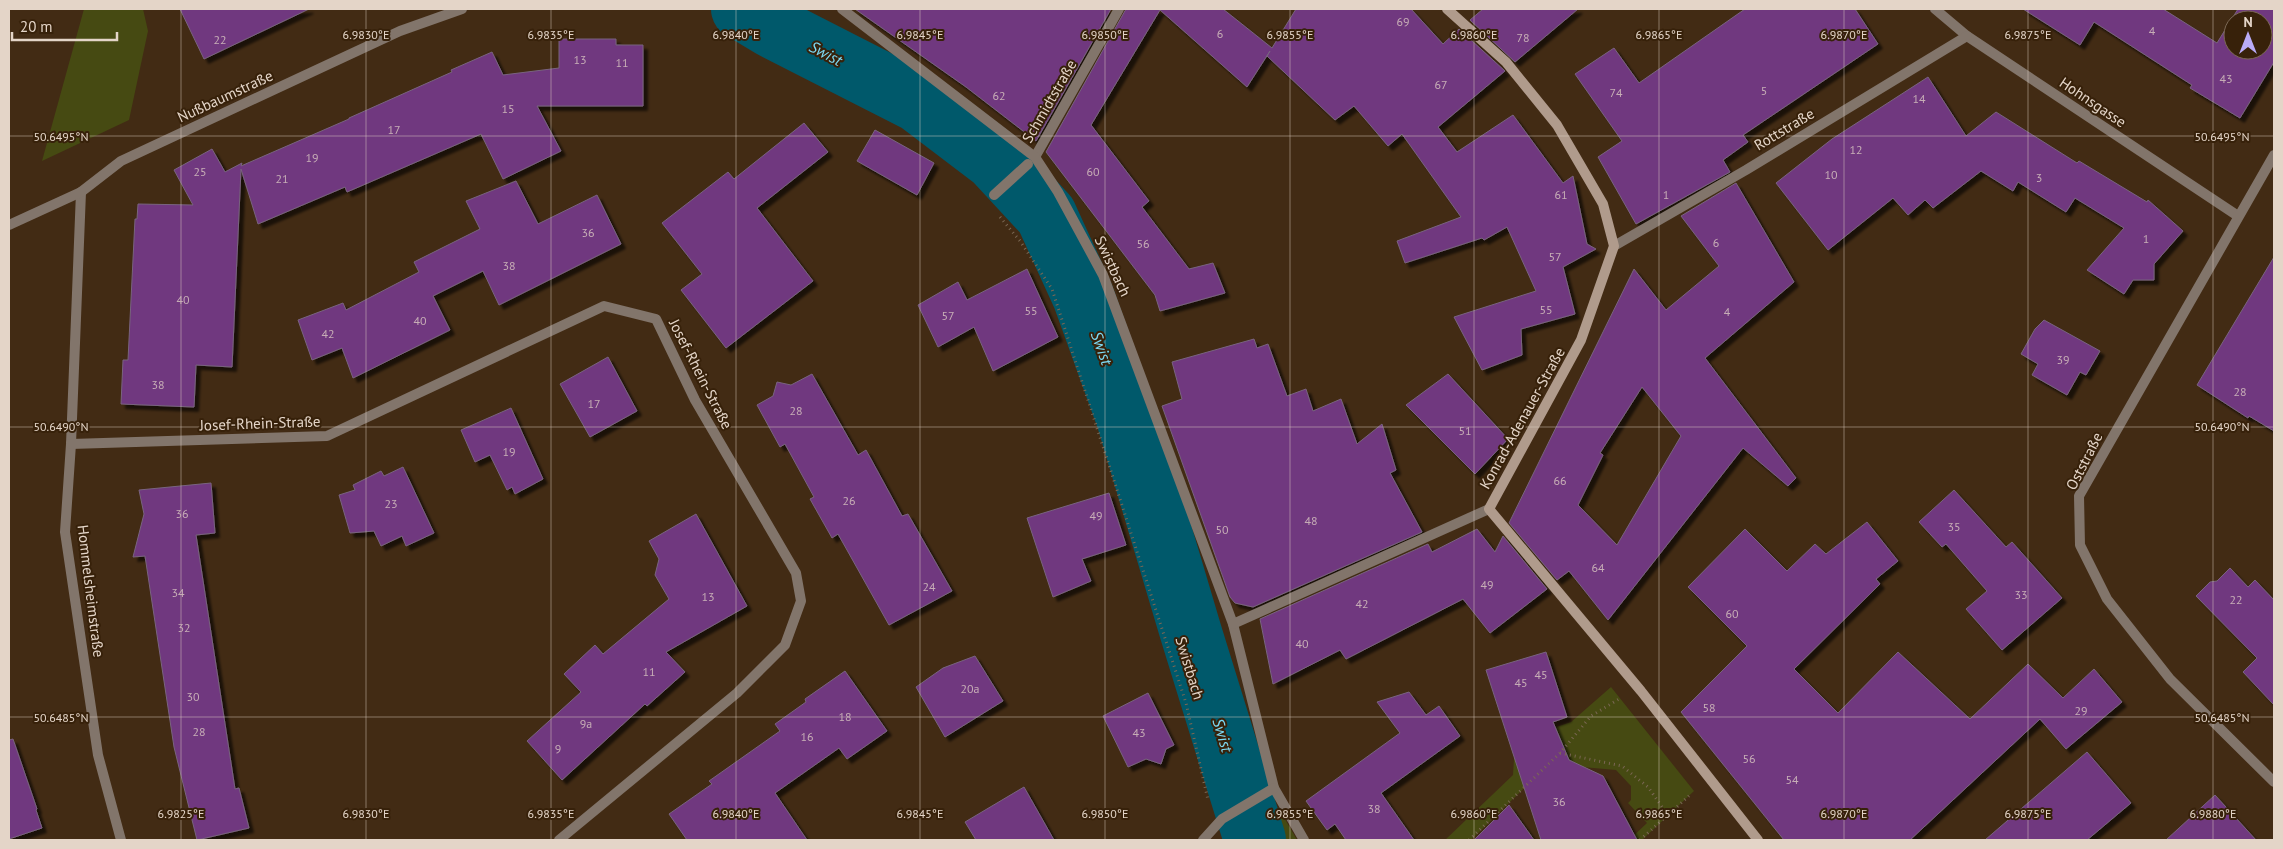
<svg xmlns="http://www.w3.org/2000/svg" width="2283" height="849" viewBox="0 0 2283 849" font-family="'PT Sans',sans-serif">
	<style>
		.green { fill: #464a12 }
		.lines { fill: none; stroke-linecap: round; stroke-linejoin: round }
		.river { stroke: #00596b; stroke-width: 62 }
		.building { fill: #6f377f; stroke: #79647f; fill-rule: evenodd; filter: url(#shadow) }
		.path { stroke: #7b6754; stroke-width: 3; stroke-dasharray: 1 4; stroke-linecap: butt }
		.lane { stroke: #82756b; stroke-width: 10 }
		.street { stroke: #82756b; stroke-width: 10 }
		.secondary { stroke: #b09b8c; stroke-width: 10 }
		.ticks { fill: none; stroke: #e4d5c8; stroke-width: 1; stroke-opacity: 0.45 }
		.labels { text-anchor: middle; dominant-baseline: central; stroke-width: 4; stroke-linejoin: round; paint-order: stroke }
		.number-label { font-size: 12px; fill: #c7aeb6 }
		.street-label { font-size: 15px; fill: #e4d5c8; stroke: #37210a }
		.water-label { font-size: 16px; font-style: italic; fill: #7ddaf4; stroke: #37210a }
		.ticks-label { font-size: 12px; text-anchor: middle; fill: #e4d5c8; stroke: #37210a; stroke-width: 4; stroke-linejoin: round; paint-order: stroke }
	</style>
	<defs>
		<filter id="shadow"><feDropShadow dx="4.5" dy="4.5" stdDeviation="1" flood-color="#0009"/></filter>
	</defs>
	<rect width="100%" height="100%" fill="#422b14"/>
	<g class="green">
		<polygon points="84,9 143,9 148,31 129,120 42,161"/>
		<polygon points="1611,687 1694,791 1642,840 1629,840 1647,823 1628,803 1631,800 1631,786 1616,770 1582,767 1557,756 1471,840 1445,840 1513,775 1514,759 1555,746 1550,729 1571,722"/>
		<polygon points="1282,814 1297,840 1250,840"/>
	</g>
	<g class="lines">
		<polyline class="river" points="742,9 772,27 919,102 994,159 1046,215 1083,296 1127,418 1191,633 1255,840"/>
	</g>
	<g class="building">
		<polygon points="180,9 309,9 204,59"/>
		<polygon points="855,9 1111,9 1036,141 966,87"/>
		<polygon points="1126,9 1223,9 1272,48 1296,9 1411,9 1443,44 1459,29 1505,71 1438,127 1457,152 1513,115 1563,183 1573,176 1587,244 1596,249 1563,267 1575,314 1521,329 1522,355 1482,370 1454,317 1536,291 1507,227 1484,240 1482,238 1405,263 1397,241 1461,217 1402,134 1388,146 1354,106 1335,120 1267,56 1270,51 1247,87 1160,10 1091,125 1149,201 1142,207 1189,269 1213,263 1225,293 1160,311 1155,295 1046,152"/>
		<polygon points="1483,9 1578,9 1515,62 1470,20"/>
		<polygon points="1745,9 1855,9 1878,44 1743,135 1748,142 1723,160 1730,172 1636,224 1598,157 1622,141 1575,74 1614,48 1639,83"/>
		<path d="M2023,9H2163L2217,43L2238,9H2274V62L2240,118L2190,88L2192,85L2094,22L2080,45ZM2233,20H2263V50H2233Z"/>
		<polygon points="559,39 616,39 616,45 643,45 643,106 537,106 561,151 503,179 481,134 347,192 345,187 258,224 241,169 232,367 196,365 194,407 121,404 123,360 128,360 135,219 137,219 138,204 193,205 174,170 212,149 225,172 242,163 241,166 349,119 349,118 452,72 451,70 492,52 503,75 559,68"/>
		<polygon points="1928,77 1966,136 1996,112 2077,163 2079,161 2147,202 2148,200 2183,231 2154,264 2154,280 2133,280 2124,294 2087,270 2124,228 2075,198 2066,212 2018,182 2013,191 1981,171 1933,208 1925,200 1908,215 1893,198 1828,250 1776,183 1832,139"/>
		<polygon points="804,123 828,152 757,208 813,281 726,348 681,290 702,274 662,223 728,172 734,179"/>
		<polygon points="875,130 934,163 917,195 857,161"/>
		<polygon points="516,181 538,224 597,195 621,244 499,305 483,271 433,296 450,330 353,378 342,348 312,360 298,320 343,303 346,310 419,272 414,262 480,229 466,201"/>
		<path d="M1736,183L1794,282L1705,358L1796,478L1788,486L1743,448L1608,620L1569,571L1557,580L1509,523L1634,269L1666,310L1719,266L1681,216ZM1642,387L1681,436L1617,545L1578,505L1603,455L1600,453Z"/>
		<polygon points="2274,257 2274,431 2249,416 2248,418 2197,385"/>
		<polygon points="1027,269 1058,337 993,371 974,327 938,347 918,305 958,282 967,300"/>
		<polygon points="2044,320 2100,351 2086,375 2080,372 2067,395 2032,375 2038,364 2021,354 2035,329"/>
		<polygon points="1254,339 1257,348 1268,344 1287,396 1306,389 1313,411 1341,399 1357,444 1382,424 1396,470 1390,473 1422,532 1253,607 1235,603 1230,597 1162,406 1182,399 1172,362"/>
		<polygon points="608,357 637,411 590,437 560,384"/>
		<polygon points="812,374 858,455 866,450 902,516 908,514 952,591 889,625 838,534 832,538 810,499 814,497 785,444 780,447 757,405 773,396 777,382 791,385"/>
		<polygon points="1448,374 1508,439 1475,474 1406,405"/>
		<polygon points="511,408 543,479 515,494 512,487 507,490 490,455 475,462 461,430"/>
		<polygon points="403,467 434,533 406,546 402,536 381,546 374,531 350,533 339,495 355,490 353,485 381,471 384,476"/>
		<polygon points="211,483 215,533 196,535 235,789 239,788 249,828 197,840 174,747 145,556 133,557 144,514 139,490"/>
		<polygon points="1954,490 2006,547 2012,542 2062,598 2002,650 1966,609 1987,591 1946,544 1942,547 1919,522"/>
		<polygon points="1109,493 1126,545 1082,559 1091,581 1053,597 1027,518"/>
		<polygon points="696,514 747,606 666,652 685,672 647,706 645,704 562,780 527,741 581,692 564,674 595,645 603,654 669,599 655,575 659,559 649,541"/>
		<polygon points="1867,522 1898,561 1876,579 1880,584 1794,669 1838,713 1898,652 1970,719 2028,664 2063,698 2094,669 2122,702 2066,749 2040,719 1910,840 1784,840 1681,712 1747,646 1688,587 1745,529 1787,571 1815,544 1826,554"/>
		<polygon points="1477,529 1495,552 1503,536 1547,589 1490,633 1463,599 1346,659 1340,650 1273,684 1260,619 1428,544 1432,552"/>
		<polygon points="2230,568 2248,587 2255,580 2274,600 2274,705 2243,672 2257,658 2196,596 2210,582 2217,581"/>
		<polygon points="1546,652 1567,717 1553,722 1569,760 1603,776 1637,840 1541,840 1486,670"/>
		<polygon points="975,656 1003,701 945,737 916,687 943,668"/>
		<polygon points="845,671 887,731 847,759 839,748 775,793 807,840 687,840 669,814 712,784 709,781 780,731 775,724 806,702 805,699"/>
		<polygon points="1409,692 1426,715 1439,706 1460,736 1381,793 1414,840 1346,840 1335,824 1327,830 1306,801 1400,733 1377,702"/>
		<polygon points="1148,693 1174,745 1166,749 1161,764 1146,759 1128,767 1103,716"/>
		<polygon points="13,739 37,809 36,810 42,828 9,839 9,740"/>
		<polygon points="2087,752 2131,803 2087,840 1985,840"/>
		<polygon points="1024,787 1054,840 976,840 965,822"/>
		<polygon points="2215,795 2256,840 2166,840"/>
		<polygon points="1509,805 1534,840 1474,840"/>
	</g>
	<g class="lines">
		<g class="path">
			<polyline points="1000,217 1020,241 1052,289 1186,703 1208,800"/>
			<polyline points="1560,753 1622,766 1648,787 1667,814"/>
			<polyline points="1469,840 1560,753 1591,716 1619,699"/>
			<polyline points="1640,840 1691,794"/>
		</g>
		<g class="lane">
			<polyline points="1035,157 1119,9"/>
			<polyline points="994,195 1028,164"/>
		</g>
		<g class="street">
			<polyline points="842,9 1035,157 1058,192 1103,275 1233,624 1274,788 1304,840"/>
			<polyline points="1935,9 1967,36 2238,216"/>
			<polyline points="2274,155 2079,496 2080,545 2107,599 2170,679 2274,782"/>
			<polyline points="81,192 71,444 65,532 98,755 121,840"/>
			<polyline points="9,225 81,192 121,161 400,31 462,9"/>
			<polyline points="1614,246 1746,170 1967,36"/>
			<polyline points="71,444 327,436 604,306 656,319 695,400 796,573 801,601 785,645 737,693 559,840"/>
			<polyline points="1233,624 1489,509"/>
			<polyline points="1203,840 1222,819 1274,788"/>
		</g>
		<polyline class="secondary" points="1447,9 1506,62 1557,125 1603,204 1614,246 1581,340 1489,509 1641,691 1758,840"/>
	</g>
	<path class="ticks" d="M181,9V840M366,9V840M551,9V840M736,9V840M920,9V840M1105,9V840M1290,9V840M1474,9V840M1659,9V840M1844,9V840M2028,9V840M2213,9V840M9,136H2274M9,427H2274M9,717H2274"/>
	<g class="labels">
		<g class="number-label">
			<text x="1403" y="21">69</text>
			<text x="2152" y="30">4</text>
			<text x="1220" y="33">6</text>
			<text x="1523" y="37">78</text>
			<text x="220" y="39">22</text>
			<text x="580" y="59">13</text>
			<text x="622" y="62">11</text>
			<text x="2226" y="78">43</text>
			<text x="1441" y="84">67</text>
			<text x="1764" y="90">5</text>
			<text x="1616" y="92">74</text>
			<text x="999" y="95">62</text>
			<text x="1919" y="98">14</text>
			<text x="508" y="108">15</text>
			<text x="394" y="129">17</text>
			<text x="1856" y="149">12</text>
			<text x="312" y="157">19</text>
			<text x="200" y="171">25</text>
			<text x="1093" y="171">60</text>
			<text x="1831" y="174">10</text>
			<text x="2039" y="177">3</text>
			<text x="282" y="178">21</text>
			<text x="1561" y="194">61</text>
			<text x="1666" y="194">1</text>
			<text x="588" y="232">36</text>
			<text x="2146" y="238">1</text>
			<text x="1716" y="242">6</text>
			<text x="1143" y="243">56</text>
			<text x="1555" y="256">57</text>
			<text x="509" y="265">38</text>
			<text x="183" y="299">40</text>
			<text x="1546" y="309">55</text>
			<text x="1031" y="310">55</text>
			<text x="1727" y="311">4</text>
			<text x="948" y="315">57</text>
			<text x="420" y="320">40</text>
			<text x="328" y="333">42</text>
			<text x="2063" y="359">39</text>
			<text x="158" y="384">38</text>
			<text x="2240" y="391">28</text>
			<text x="594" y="403">17</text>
			<text x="796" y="410">28</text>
			<text x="1465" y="430">51</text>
			<text x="509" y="451">19</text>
			<text x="1560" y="480">66</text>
			<text x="849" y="500">26</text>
			<text x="391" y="503">23</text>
			<text x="182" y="513">36</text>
			<text x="1096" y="515">49</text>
			<text x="1311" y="520">48</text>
			<text x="1954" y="526">35</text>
			<text x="1222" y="529">50</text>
			<text x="1598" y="567">64</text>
			<text x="1487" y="584">49</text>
			<text x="929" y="586">24</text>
			<text x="178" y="592">34</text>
			<text x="2021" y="594">33</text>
			<text x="708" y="596">13</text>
			<text x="2236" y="599">22</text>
			<text x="1362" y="603">42</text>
			<text x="1732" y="613">60</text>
			<text x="184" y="627">32</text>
			<text x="1302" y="643">40</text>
			<text x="649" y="671">11</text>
			<text x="1541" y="674">45</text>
			<text x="1521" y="682">45</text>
			<text x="970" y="688">20a</text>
			<text x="193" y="696">30</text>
			<text x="1709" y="707">58</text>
			<text x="2081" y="710">29</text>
			<text x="845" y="716">18</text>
			<text x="586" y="723">9a</text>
			<text x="199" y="731">28</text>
			<text x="1139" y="732">43</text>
			<text x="807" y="736">16</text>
			<text x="558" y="748">9</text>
			<text x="1749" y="758">56</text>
			<text x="1792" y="779">54</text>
			<text x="1559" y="801">36</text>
			<text x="1374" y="808">38</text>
		</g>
		<g class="street-label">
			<text transform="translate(225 96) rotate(-25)">Nußbaumstraße</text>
			<text transform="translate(1049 101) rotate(-60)">Schmidtstraße</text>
			<text transform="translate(2093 102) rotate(34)">Hohnsgasse</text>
			<text transform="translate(1784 129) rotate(-31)">Rottstraße</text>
			<text transform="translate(1113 266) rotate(65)">Swistbach</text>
			<text transform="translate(701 374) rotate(63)">Josef-Rhein-Straße</text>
			<text transform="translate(1522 418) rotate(-61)">Konrad-Adenauer-Straße</text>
			<text transform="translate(260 423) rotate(-2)">Josef-Rhein-Straße</text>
			<text transform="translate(2084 461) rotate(-63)">Oststraße</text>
			<text transform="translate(91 591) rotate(83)">Hommelsheimstraße</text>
			<text transform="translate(1190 668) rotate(73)">Swistbach</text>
		</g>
		<g class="water-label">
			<text transform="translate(826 53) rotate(28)">Swist</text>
			<text transform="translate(1102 348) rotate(70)">Swist</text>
			<text transform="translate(1223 735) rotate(73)">Swist</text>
		</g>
	</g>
	<g class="ticks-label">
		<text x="366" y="39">6.9830°E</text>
		<text x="551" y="39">6.9835°E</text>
		<text x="736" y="39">6.9840°E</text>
		<text x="920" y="39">6.9845°E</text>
		<text x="1105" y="39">6.9850°E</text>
		<text x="1290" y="39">6.9855°E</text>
		<text x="1474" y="39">6.9860°E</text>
		<text x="1659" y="39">6.9865°E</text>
		<text x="1844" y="39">6.9870°E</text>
		<text x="2028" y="39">6.9875°E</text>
		<text x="61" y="141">50.6495°N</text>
		<text x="2222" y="141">50.6495°N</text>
		<text x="61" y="431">50.6490°N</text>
		<text x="2222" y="431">50.6490°N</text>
		<text x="61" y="722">50.6485°N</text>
		<text x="2222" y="722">50.6485°N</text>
		<text x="181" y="818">6.9825°E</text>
		<text x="366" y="818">6.9830°E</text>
		<text x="551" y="818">6.9835°E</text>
		<text x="736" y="818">6.9840°E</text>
		<text x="920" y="818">6.9845°E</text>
		<text x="1105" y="818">6.9850°E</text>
		<text x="1290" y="818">6.9855°E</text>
		<text x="1474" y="818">6.9860°E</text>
		<text x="1659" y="818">6.9865°E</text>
		<text x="1844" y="818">6.9870°E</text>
		<text x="2028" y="818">6.9875°E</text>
		<text x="2213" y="818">6.9880°E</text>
	</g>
	<rect width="2283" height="849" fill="none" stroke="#e4d5c8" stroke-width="20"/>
	<g transform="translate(2248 35)"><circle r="24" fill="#37210a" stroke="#7c6956"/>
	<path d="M0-4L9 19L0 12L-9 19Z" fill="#b9abf7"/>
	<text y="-8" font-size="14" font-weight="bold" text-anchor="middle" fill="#e4d5c8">N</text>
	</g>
	<path d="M12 32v8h105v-8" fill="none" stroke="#e4d5c8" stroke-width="2.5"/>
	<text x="20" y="32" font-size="15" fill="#e4d5c8" stroke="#37210a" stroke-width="4" paint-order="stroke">20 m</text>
</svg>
